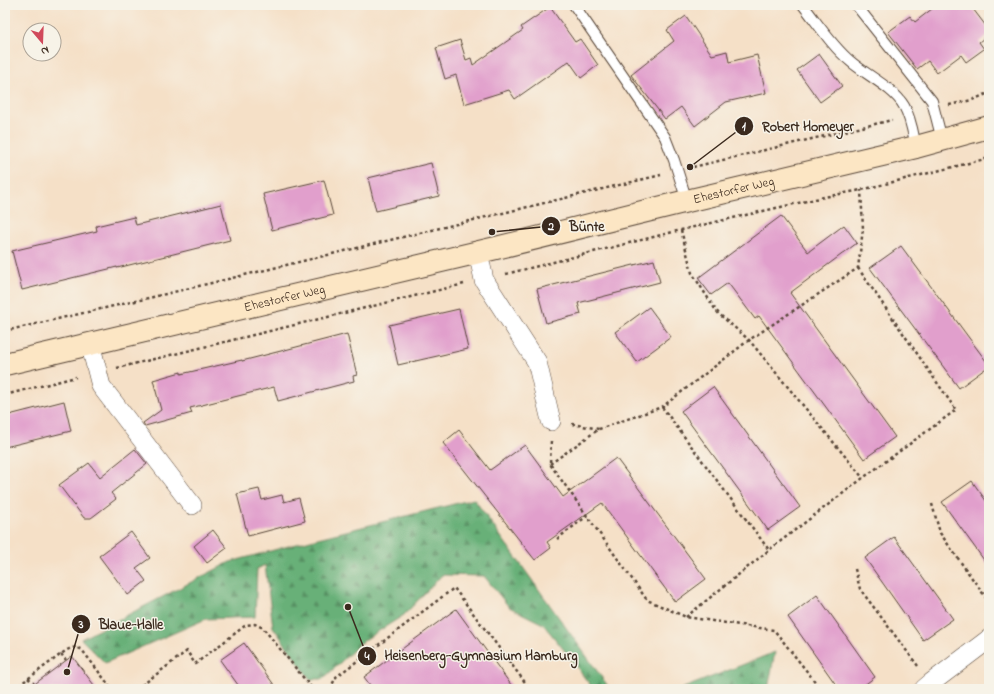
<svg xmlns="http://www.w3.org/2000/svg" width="994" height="694" viewBox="0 0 994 694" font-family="'Indie Flower',sans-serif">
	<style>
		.forest { fill: url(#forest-firs); stroke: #526d4b }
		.building { fill: #e19fcc }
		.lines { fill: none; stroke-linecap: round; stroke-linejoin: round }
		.service-casing { stroke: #574537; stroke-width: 12 }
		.minor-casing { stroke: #574537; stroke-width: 20 }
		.secondary-casing { stroke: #574537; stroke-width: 24 }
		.path { stroke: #574537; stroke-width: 2.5; stroke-dasharray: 3 3; stroke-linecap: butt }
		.service { stroke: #fff; stroke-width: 10 }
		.minor { stroke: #fff; stroke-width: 19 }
		.secondary { stroke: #fce6c4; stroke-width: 22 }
		.labels { text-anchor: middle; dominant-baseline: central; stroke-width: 3; stroke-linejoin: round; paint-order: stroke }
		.street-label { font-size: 13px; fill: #3b2a1e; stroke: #f7f3e8 }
		.leader { fill: none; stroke: #3b2a1e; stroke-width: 1.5 }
		.callout-dot { fill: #3b2a1e; stroke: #f7f3e8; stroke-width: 1.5 }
		.mark-label { font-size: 12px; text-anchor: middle; font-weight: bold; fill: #fff }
		.callout-label { font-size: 14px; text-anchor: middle; font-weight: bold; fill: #3b2a1e; stroke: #f7f3e8; stroke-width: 3; stroke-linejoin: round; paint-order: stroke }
	</style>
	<defs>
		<pattern id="forest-firs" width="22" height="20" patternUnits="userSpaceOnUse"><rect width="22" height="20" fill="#68b078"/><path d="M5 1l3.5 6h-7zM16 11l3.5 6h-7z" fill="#578f62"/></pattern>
	</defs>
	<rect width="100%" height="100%" fill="#f7f3e8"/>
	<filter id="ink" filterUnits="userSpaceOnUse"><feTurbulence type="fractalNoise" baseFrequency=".025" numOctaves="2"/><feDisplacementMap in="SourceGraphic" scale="8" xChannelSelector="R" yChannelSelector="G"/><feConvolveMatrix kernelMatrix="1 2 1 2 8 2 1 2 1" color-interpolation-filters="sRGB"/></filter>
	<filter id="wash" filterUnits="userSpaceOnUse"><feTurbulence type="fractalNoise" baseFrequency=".012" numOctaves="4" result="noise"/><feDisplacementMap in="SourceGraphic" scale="16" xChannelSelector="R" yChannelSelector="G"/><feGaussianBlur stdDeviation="0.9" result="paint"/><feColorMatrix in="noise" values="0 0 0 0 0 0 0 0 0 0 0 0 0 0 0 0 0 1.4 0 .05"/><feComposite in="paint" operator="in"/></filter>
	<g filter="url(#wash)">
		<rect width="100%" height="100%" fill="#f5e0c7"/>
		<g class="forest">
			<polygon points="474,499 610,689 593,689 564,650 543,624 509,607 484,576 442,575 404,615 363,641 323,679 310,679 273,627 265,565 257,569 255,617 206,619 105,663 81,639 230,562 318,538"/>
			<polygon points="775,652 768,689 681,689"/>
		</g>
		<g id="blocks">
			<g class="building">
				<polygon points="937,5 970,5 989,30 989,34 979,42 984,49 966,62 961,55 937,73 928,61 917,69 888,32 910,16 915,22"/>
				<polygon points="550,7 575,42 580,39 598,65 581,78 569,61 515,99 509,90 464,104 456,75 445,79 436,48 460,40 466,60 471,58 473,65 523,30 521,27"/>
				<polygon points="686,16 712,55 727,51 729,62 757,55 766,93 726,102 695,126 681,107 665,119 631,75 674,41 667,30"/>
				<polygon points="819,54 842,86 820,102 797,70"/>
				<polygon points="431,163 439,196 376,211 368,178"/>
				<polygon points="324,180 333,215 272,230 263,194"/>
				<polygon points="221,204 230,240 117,268 117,267 22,290 12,251 97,231 96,226 134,217 136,225"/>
				<polygon points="781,216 808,252 844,225 857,243 790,293 895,437 864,459 759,316 755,319 728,283 711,295 698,278"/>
				<polygon points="901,246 989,365 989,366 959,388 870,268"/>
				<polygon points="654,260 660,282 578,303 581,314 546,323 537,289"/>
				<polygon points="649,307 671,337 637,362 615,332"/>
				<polygon points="459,309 468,349 398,365 389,325"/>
				<polygon points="347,334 357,375 353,376 354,381 278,401 274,387 190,408 192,413 145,426 143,423 161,410 153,380 181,372 181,374 242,360 242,361"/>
				<polygon points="713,387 800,507 768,530 681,411"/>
				<polygon points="64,401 71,431 5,447 5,416"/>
				<polygon points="459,430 490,470 525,445 563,497 616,458 706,579 675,602 602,503 547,542 551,548 535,560 443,443"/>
				<polygon points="135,449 147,464 111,493 116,499 91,518 84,518 59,485 89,463 100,477"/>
				<polygon points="972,481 989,505 989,567 942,502"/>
				<polygon points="259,489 262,500 282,495 284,502 299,498 305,521 248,536 237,494"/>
				<polygon points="213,530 227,548 207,563 194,546"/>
				<polygon points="131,532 150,558 136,568 146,581 128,595 99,556"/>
				<polygon points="894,537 953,619 923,640 865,558"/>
				<polygon points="817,595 875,677 859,689 839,689 788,617"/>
				<polygon points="456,609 514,689 373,689 364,677"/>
				<polygon points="244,643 277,689 241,689 220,660"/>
				<polygon points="72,656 97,689 28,689"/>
			</g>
		</g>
	</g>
	<g filter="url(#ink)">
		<use href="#blocks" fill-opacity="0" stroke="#574537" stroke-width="1"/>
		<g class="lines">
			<defs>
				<g id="service">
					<polyline points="574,5 665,137 674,160 687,201"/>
					<path d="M803,5C818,24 832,46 850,61C866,75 894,88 904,106C911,118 913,133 916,147"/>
					<polyline points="856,5 932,101 942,140"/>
				</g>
				<g id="minor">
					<polyline points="478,252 484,280 537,362 551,421"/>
					<polyline points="90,343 101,386 192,505"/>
					<polyline points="924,689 931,683 989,639"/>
				</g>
				<g id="secondary">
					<path id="s1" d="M5,364L496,248L687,201L916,147L989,127"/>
				</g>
			</defs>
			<use href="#service" class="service-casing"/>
			<use href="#minor" class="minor-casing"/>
			<use href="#secondary" class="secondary-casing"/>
			<g class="path">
				<polyline points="949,105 972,100 989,93"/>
				<polyline points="693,167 892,120"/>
				<polyline points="681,230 692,273 715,309 719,314 749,340 863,478"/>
				<polyline points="506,274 681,230 824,197 861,190 989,158"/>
				<polyline points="5,331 153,297 661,175"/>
				<polyline points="117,368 464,284"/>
				<polyline points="5,395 76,377"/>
				<polyline points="662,407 769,550"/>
				<polyline points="572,424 599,429"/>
				<polyline points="551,441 550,464 647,600 686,617 774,630 821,689"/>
				<polyline points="550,464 599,429 662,407 749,340 858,268 863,229 861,190"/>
				<polyline points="932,504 940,533 989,602"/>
				<polyline points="557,539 587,516"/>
				<polyline points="855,569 860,589 918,666"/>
				<polyline points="686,617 769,550 863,478 956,410 858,268"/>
				<polyline points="61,654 66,660"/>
				<polyline points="28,678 34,684"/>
				<path d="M14,689L64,652C70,648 75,645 82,650L112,689"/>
				<polyline points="137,689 187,651 195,664 246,625 255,624 263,628 311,687 316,689"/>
				<polyline points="330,689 336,677 454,588 530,689"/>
			</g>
			<use href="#service" class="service"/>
			<use href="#minor" class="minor"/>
			<use href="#secondary" class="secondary"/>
		</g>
	</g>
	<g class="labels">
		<g class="street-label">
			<text stroke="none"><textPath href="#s1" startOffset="749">Ehestorfer Weg</textPath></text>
			<text stroke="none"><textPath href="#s1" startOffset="287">Ehestorfer Weg</textPath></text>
		</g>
	</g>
	<path class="leader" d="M690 167L744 126M492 232L551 226M67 672L81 624M348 607L367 656"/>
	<g class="callout-dot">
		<circle cx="690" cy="167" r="4"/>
		<circle cx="492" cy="232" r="4"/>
		<circle cx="67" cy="672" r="4"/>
		<circle cx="348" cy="607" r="4"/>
		<circle cx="744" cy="126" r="10"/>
		<circle cx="551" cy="226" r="10"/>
		<circle cx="81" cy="624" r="10"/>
		<circle cx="367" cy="656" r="10"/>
	</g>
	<g class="mark-label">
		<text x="744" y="130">1</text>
		<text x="551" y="230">2</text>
		<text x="81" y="628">3</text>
		<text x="367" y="660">4</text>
	</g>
	<g class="callout-label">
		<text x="808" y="131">Robert Homeyer</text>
		<text x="587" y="231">Bünte</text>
		<text x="131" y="629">Blaue-Halle</text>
		<text x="481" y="660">Heisenberg-Gymnasium Hamburg</text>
	</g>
	<rect width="994" height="694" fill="none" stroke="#f7f3e8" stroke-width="20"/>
	<g transform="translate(42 42) rotate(161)"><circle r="19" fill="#f7f3e8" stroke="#aca397"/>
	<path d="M0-3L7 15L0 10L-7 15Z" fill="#d1495b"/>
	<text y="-6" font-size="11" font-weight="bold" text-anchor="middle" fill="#3b2a1e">N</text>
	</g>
</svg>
